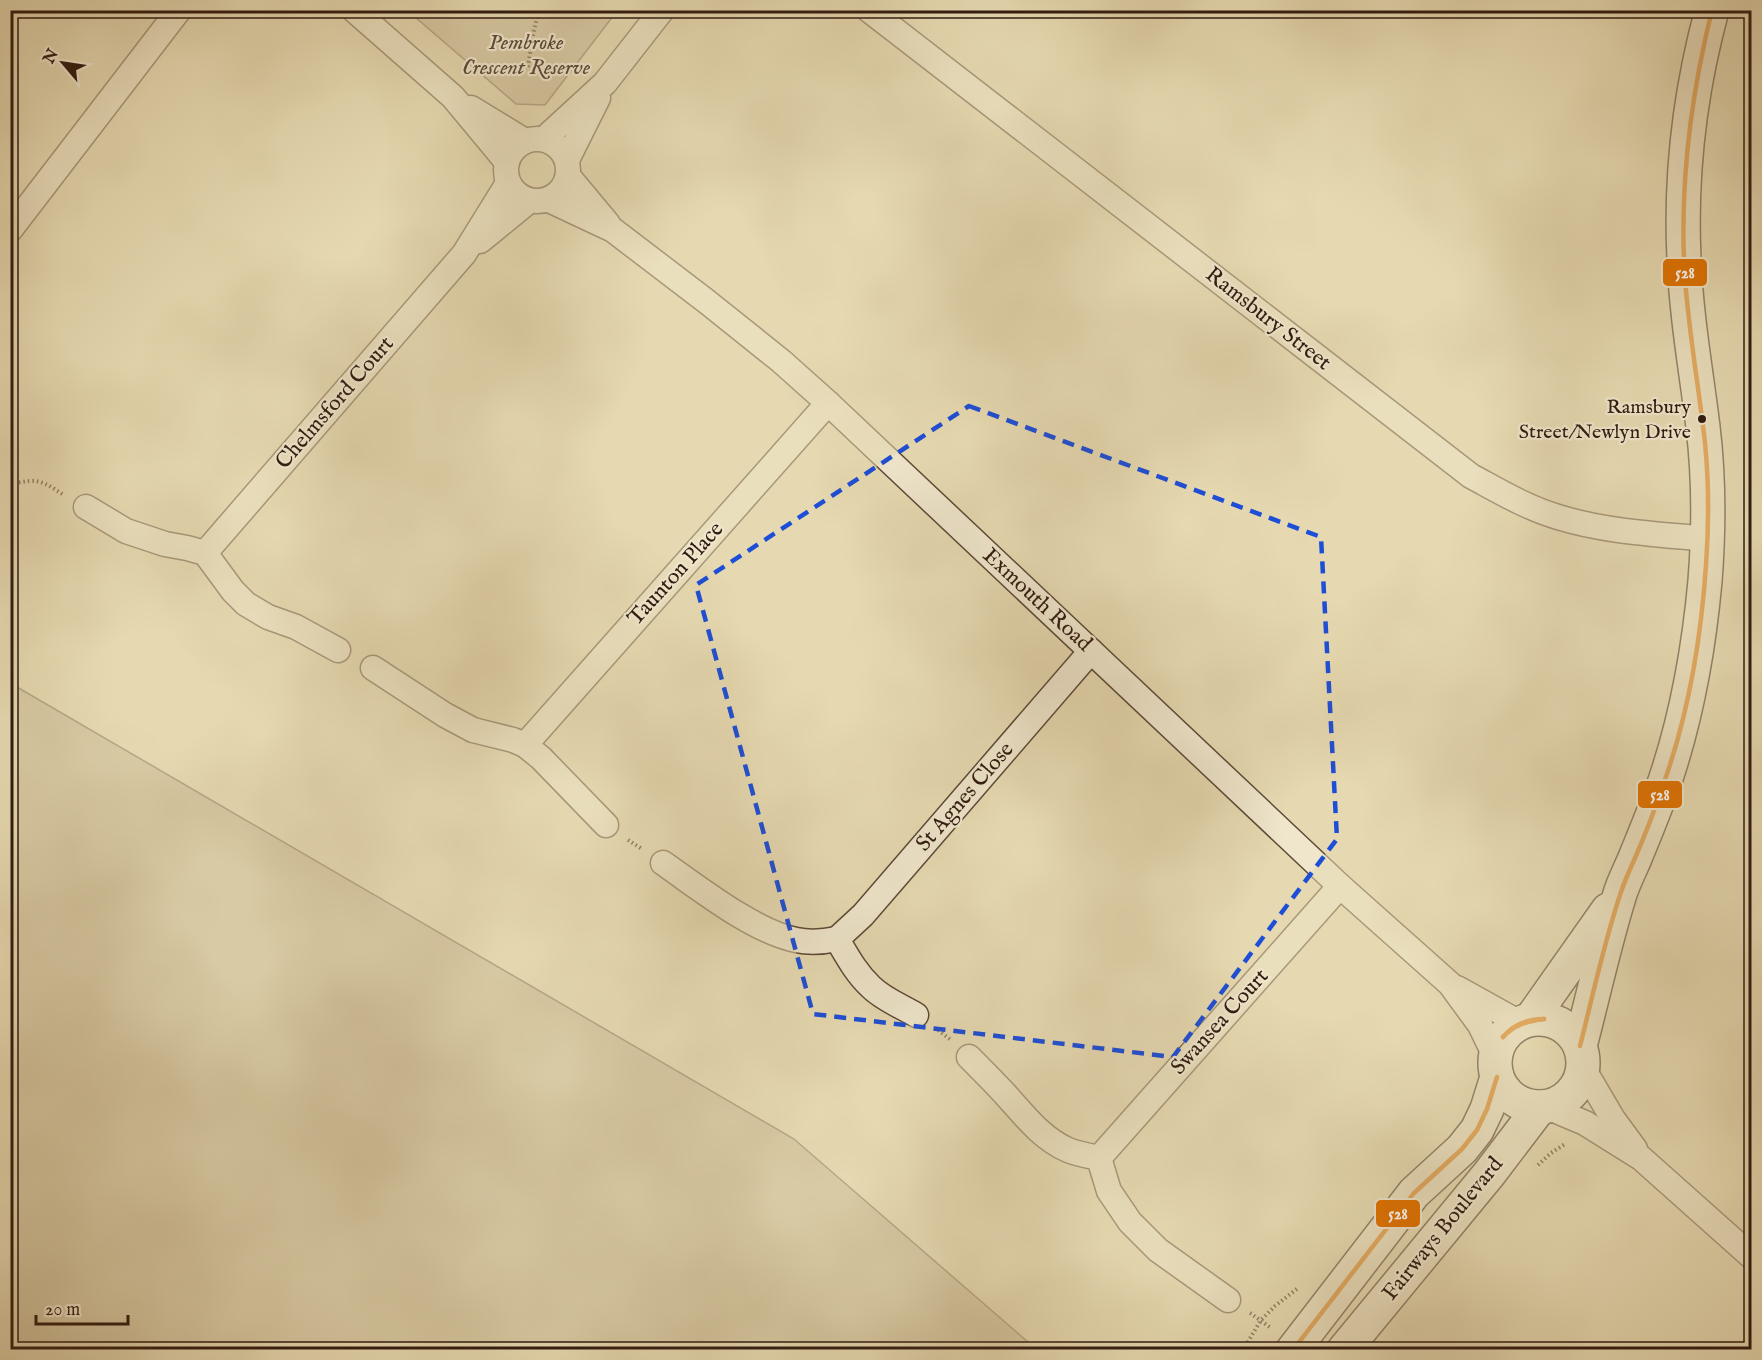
<svg xmlns="http://www.w3.org/2000/svg" width="1762" height="1360" viewBox="0 0 1762 1360" font-family="'IM FELL English',serif">
	<style>
		.green { fill: #c7b996; stroke: #7c6a53; stroke-width: 1.5 }
		.lines { fill: none; stroke-linecap: round; stroke-linejoin: round }
		.street-casing { stroke: #5e4a38; stroke-width: 27 }
		.secondary-casing { stroke: #311b10; stroke-width: 36 }
		.path { stroke: #311b10; stroke-width: 4; stroke-dasharray: 1.5 3; stroke-linecap: butt }
		.street { stroke: #efe6cc; stroke-width: 24 }
		.secondary { stroke: #efe6cc; stroke-width: 33 }
		.bus-1-casing { stroke: #efe6cc; stroke-width: 9 }
		.bus-1 { stroke: #e07302; stroke-width: 4.5 }
		.marked { fill: none; stroke: #1d4ed8; stroke-width: 4.5; stroke-dasharray: 12 8; stroke-linejoin: round }
		.bus-dot { fill: #311b10; stroke: #efe6cc; stroke-width: 2 }
		.labels { text-anchor: middle; dominant-baseline: central; stroke-width: 4.5; stroke-linejoin: round; paint-order: stroke }
		.bus-label { font-size: 20px; fill: #311b10; stroke: #efe6cc; text-anchor: end }
		.park-label { font-size: 22px; font-style: italic; fill: #5e4a38; stroke: #efe6cc }
		.street-label { font-size: 22px; fill: #311b10; stroke: #efe6cc }
		.line-badge { stroke: #efe6cc; stroke-width: 2 }
		.badge-label { font-size: 16px; text-anchor: middle; font-weight: bold; fill: #fff }
	</style>
	<rect width="100%" height="100%" fill="#e6d9b1"/>
	<filter id="stains"><feTurbulence type="fractalNoise" baseFrequency=".00333" numOctaves="4"/><feColorMatrix values="0 0 0 0 .2 0 0 0 0 .09 0 0 0 0 .02 0 0 0 .5 -.17"/></filter>
	<radialGradient id="worn" r=".72"><stop offset=".6" stop-color="#630" stop-opacity="0"/><stop offset="1" stop-color="#630" stop-opacity=".3"/></radialGradient>
	<g class="green">
		<polygon points="408,11 617,11 545,105 516,104"/>
		<polygon points="10,683 794,1139 1036,1349 11,1349"/>
	</g>
	<g class="lines">
		<defs>
			<g id="street">
				<polyline points="354,10 453,97 507,162"/>
				<path d="M869,10L1471,476C1499,491 1527,508 1558,517C1606,532 1658,534 1707,539"/>
				<polyline points="471,108 525,141"/>
				<circle cx="537" cy="170" r="31"/>
				<polyline points="544,139 605,83 662,10"/>
				<polyline points="567,160 598,98"/>
				<polyline points="568,176 608,224"/>
				<polyline points="549,200 613,230 706,301 781,361 828,403 1340,886 1450,984 1480,1025 1495,1056"/>
				<polyline points="10,230 179,10"/>
				<polyline points="480,241 529,201"/>
				<polyline points="86,507 126,531 165,544 187,548 205,553 233,591 246,604 268,617 296,627 338,650"/>
				<polyline points="205,553 464,254 508,183"/>
				<polyline points="373,668 445,715 473,730 513,740 525,745 541,758 606,825"/>
				<polyline points="525,745 828,403"/>
				<path d="M663,863C699,888 753,931 796,940C810,943 823,942 837,939C847,956 856,973 871,987C883,999 901,1006 916,1015"/>
				<polyline points="837,939 863,915 1091,651"/>
				<polyline points="1457,988 1520,1023"/>
				<path d="M969,1057C981,1069 993,1081 1005,1094C1024,1115 1041,1138 1068,1150C1078,1154 1089,1156 1099,1158L1109,1191L1130,1222L1158,1250L1228,1300"/>
				<polyline points="1583,1068 1613,1119 1635,1149"/>
				<polyline points="1547,1107 1585,1123 1641,1158 1752,1257"/>
				<polyline points="1099,1158 1340,886"/>
			</g>
			<g id="secondary">
				<polyline points="1531,1019 1608,910"/>
				<circle cx="1539" cy="1063" r="44"/>
				<path d="M1580,1046C1593,996 1604,946 1619,897C1623,883 1630,870 1635,858C1646,831 1657,805 1666,778C1687,715 1699,647 1705,581C1709,530 1709,477 1703,427C1696,370 1686,315 1684,258C1680,174 1690,91 1712,10"/>
				<polyline points="1293,1350 1414,1193 1462,1149 1477,1130 1487,1109 1497,1077"/>
				<polyline points="1344,1350 1489,1174 1540,1107"/>
			</g>
		</defs>
		<use href="#street" class="street-casing"/>
		<use href="#secondary" class="secondary-casing"/>
		<g class="path">
			<polyline points="528,67 533,34 539,10"/>
			<path d="M10,482C19,484 23,481 31,481C43,480 54,489 64,495"/>
			<polyline points="628,840 642,849"/>
			<polyline points="938,1030 951,1040"/>
			<polyline points="1538,1165 1551,1153 1565,1144"/>
			<polyline points="1250,1313 1271,1328"/>
			<polyline points="1243,1350 1261,1320 1275,1306 1298,1288"/>
		</g>
		<use href="#street" class="street"/>
		<use href="#secondary" class="secondary"/>
		<defs>
			<g id="bus-1">
				<path d="M1503,1037C1513,1025 1527,1019 1544,1019"/>
				<path d="M1503,1037C1514,1025 1528,1021 1544,1019"/>
				<path d="M1580,1046C1593,995 1604,942 1621,892C1625,880 1630,869 1635,858C1645,835 1654,812 1662,788C1688,717 1701,640 1706,565C1709,524 1709,483 1705,443C1699,388 1689,334 1685,279C1679,188 1690,99 1712,10"/>
				<polyline points="1293,1350 1414,1193 1462,1149 1477,1130 1487,1109 1497,1077"/>
			</g>
		</defs>
		<use href="#bus-1" class="bus-1-casing"/>
		<use href="#bus-1" class="bus-1"/>
	</g>
	<path d="M0 0H1762V1360H0ZM969,406L1321,537L1337,839L1173,1057L813,1014L696,585Z" fill="#e6d9b1" fill-opacity=".55" fill-rule="evenodd"/>
	<path class="marked" d="M969,406L1321,537L1337,839L1173,1057L813,1014L696,585Z"/>
	<circle class="bus-dot" cx="1702" cy="419" r="5"/>
	<g class="labels">
		<g class="bus-label">
			<text x="1691" y="407">Ramsbury<tspan x="1691" dy="25">Street/Newlyn Drive</tspan></text>
		</g>
		<g class="park-label">
			<text x="526" y="43">Pembroke<tspan x="526" dy="25">Crescent Reserve</tspan></text>
		</g>
		<g class="street-label">
			<text transform="translate(1268 319) rotate(38)">Ramsbury Street</text>
			<text transform="translate(335 403) rotate(-49)">Chelmsford Court</text>
			<text transform="translate(676 574) rotate(-48)">Taunton Place</text>
			<text transform="translate(1037 600) rotate(43)">Exmouth Road</text>
			<text transform="translate(965 797) rotate(-49)">St Agnes Close</text>
			<text transform="translate(1220 1022) rotate(-48)">Swansea Court</text>
			<text transform="translate(1443 1229) rotate(-51)">Fairways Boulevard</text>
		</g>
	</g>
	<g class="line-badge">
		<rect x="1662" y="258" width="46" height="29" rx="6" fill="#e07302"/>
		<rect x="1637" y="780" width="46" height="29" rx="6" fill="#e07302"/>
		<rect x="1375" y="1199" width="46" height="29" rx="6" fill="#e07302"/>
	</g>
	<g class="badge-label">
		<text x="1685" y="278">528</text>
		<text x="1660" y="800">528</text>
		<text x="1398" y="1219">528</text>
	</g>
	<rect width="1762" height="1360" fill="none" stroke="#e6d9b1" stroke-width="36"/>
	<rect x="12" y="12" width="1738" height="1336" fill="none" stroke="#311b10" stroke-width="3"/>
	<rect x="18" y="18" width="1726" height="1324" fill="none" stroke="#311b10" stroke-width="1.5"/>
	<g transform="translate(63 63) rotate(299)" stroke="#efe6cc" stroke-width="4.5" paint-order="stroke">
	<path d="M0-4.5L10 22L0 15L-10 22Z" fill="#311b10"/>
	<text y="-9" font-size="16" font-weight="bold" text-anchor="middle" fill="#311b10">N</text>
	</g>
	<path d="M36 1315v9h92v-9" fill="none" stroke="#311b10" stroke-width="3"/>
	<text x="45" y="1315" font-size="18" fill="#311b10" stroke="#efe6cc" stroke-width="4.5" paint-order="stroke">20 m</text>
	<rect width="100%" height="100%" filter="url(#stains)"/>
	<rect width="100%" height="100%" fill="url(#worn)"/>
</svg>
